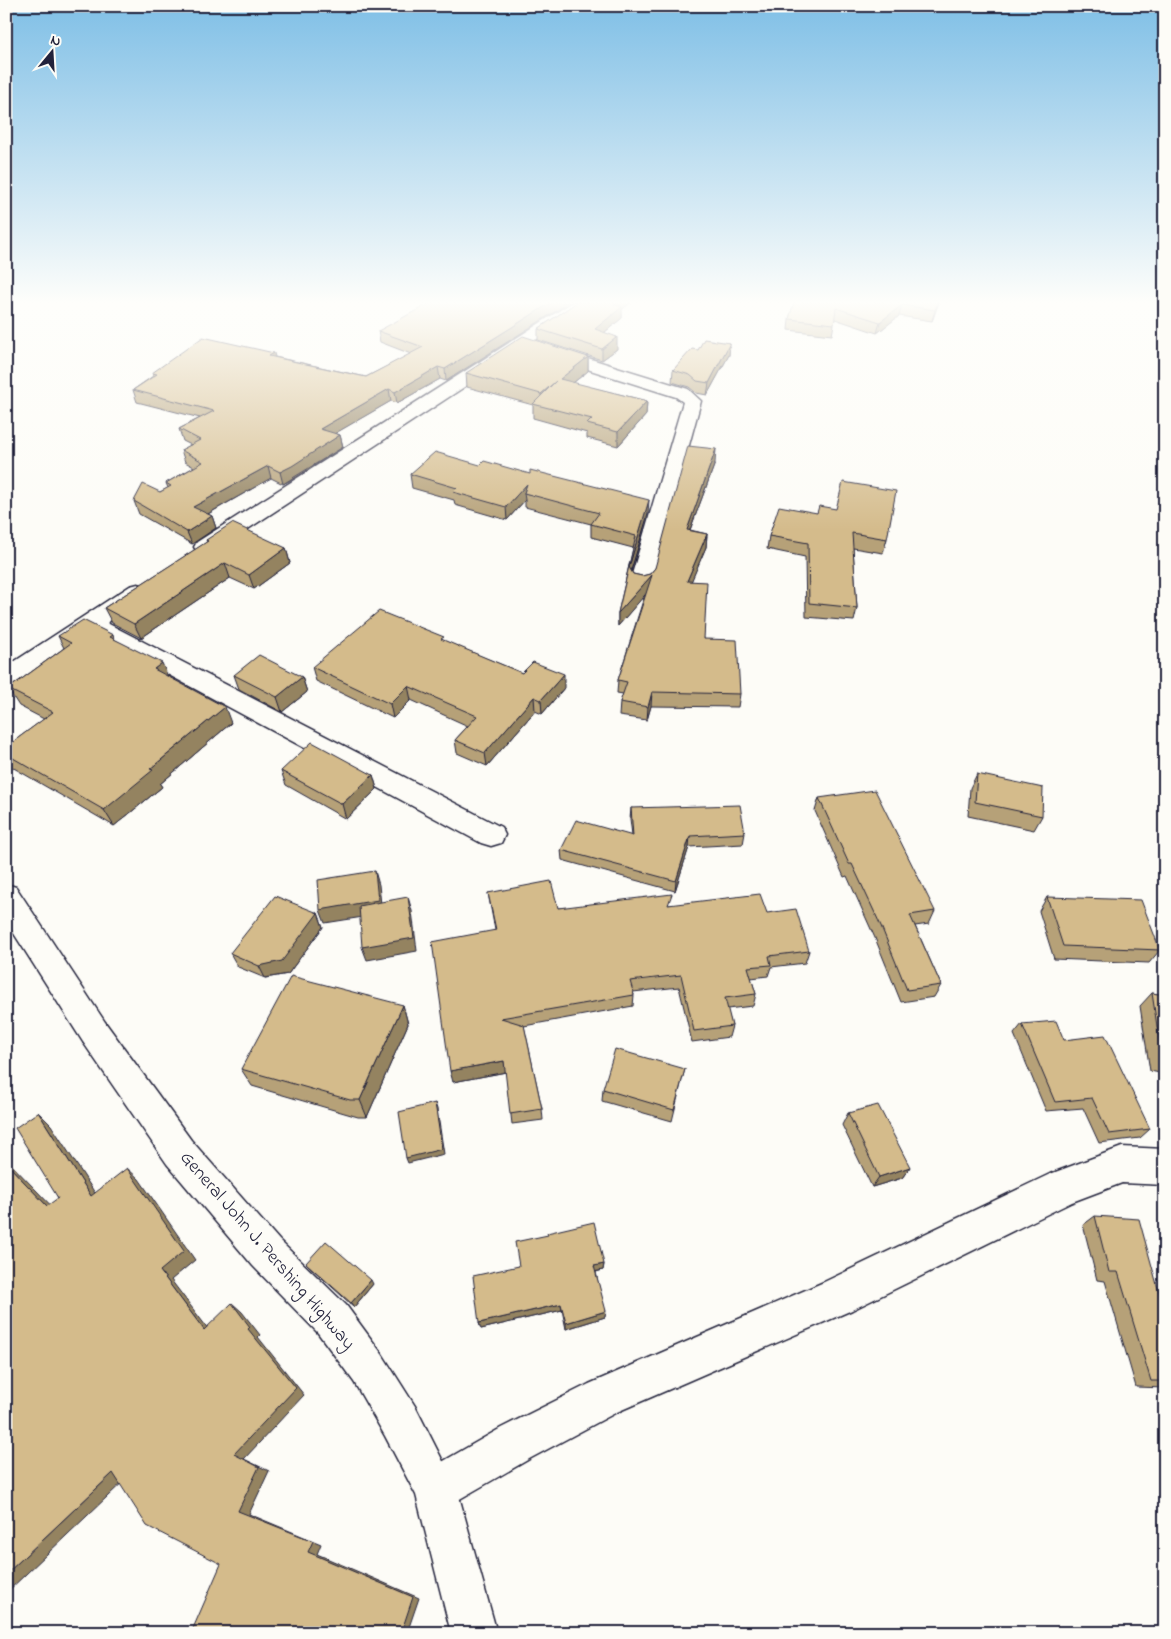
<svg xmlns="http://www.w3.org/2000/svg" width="1171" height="1639" viewBox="0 0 1171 1639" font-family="'Indie Flower',sans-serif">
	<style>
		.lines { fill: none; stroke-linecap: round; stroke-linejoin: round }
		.minor-casing { stroke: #22223b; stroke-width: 3 }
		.secondary-casing { stroke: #22223b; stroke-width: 3 }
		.minor { fill: #fdfcf7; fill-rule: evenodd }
		.secondary { fill: #fdfcf7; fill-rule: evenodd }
		.wall { fill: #b6a178; stroke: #22223b }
		.shaded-wall { fill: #948361; stroke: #22223b }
		.building { fill: #d4bb8b; stroke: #22223b }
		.labels { text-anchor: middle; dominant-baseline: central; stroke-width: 4; stroke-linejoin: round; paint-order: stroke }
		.near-street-label { font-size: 19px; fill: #22223b; stroke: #fdfcf7 }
	</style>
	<rect width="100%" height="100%" fill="#fdfcf7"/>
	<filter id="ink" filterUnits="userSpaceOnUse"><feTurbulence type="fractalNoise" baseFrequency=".02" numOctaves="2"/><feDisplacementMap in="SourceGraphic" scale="10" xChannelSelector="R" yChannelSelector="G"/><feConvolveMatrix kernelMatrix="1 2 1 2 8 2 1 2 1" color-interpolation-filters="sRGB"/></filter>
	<g filter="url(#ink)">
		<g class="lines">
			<defs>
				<g id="minor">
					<polygon points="573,302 591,302 589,305 213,552 205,553 197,552 194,547 197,542"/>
					<polygon points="552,347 688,389 701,401 652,581 649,586 641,588 633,586 630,581 683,402 676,397 546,356 544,352 546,348"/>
					<polygon points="138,584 146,586 149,591 146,596 107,623 501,827 505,835 501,843 491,846 481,843 91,633 15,685 6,687 6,667 130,586"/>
					<polygon points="1122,1147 1165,1149 1165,1185 1122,1183 1072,1202 852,1310 617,1412 531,1458 451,1504 436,1510 421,1504 415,1489 421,1474 501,1428 589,1384 824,1282 1050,1174"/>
				</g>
				<polygon id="secondary" points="6,884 16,887 105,1022 191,1140 279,1240 346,1305 382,1354 415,1406 457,1489 497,1633 451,1633 416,1495 385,1436 354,1382 318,1333 253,1266 167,1164 83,1042 6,921"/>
			</defs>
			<use href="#minor" class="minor-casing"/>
			<use href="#secondary" class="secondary-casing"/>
			<use href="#minor" class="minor"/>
			<use href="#secondary" class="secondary"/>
		</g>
		<g class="wall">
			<polygon points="570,302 446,381 440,379 397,403 391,401 335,433 340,435 343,447 295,478 283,484 271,478 208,514 212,516 216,528 192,544 139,514 134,501 160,492 168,488 166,483 194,467 185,462 181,450 191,445 183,441 179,429 200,418 137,402 133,390 153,376 152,373 275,357 366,377 411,354 380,342 378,331"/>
			<polygon points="577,302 632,302 622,309 622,318 605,332 617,349 602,360 538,340 538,329"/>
			<polygon points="794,302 939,302 932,321 899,316 877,333 835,319 832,335 788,330 789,319"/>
			<polygon points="730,343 729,355 707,395 696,393 689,387 672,382 673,370 698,350"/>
			<polygon points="588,357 588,371 573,383 647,401 646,415 618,446 587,438 587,433 533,418 533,405 467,387 466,373"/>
			<polygon points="715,463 690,530 707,534 706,547 691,581 704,639 740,694 738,707 651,706 647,720 619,716 620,702 623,694 617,693 618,680 645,594 618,626 618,613 633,548 591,537 591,524 525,507 525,500 507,520 455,505 454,500 412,488 410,474 648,514 631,571 633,574 642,576 650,574 655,568"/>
			<polygon points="817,513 887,539 883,553 853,548 857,608 854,621 806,617 805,557 767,549 769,536"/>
			<polygon points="206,540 286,548 290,563 254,589 230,578 141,638 112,623 104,608 207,542"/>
			<polygon points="113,635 114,639 168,676 231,723 160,784 162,787 114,826 12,767 6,759 6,747 44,719 19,706 8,689 64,648 58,636"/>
			<polygon points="444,641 522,673 564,688 542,714 535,711 487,766 457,753 455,740 468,726 411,700 393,718 316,681 312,667"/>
			<polygon points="234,675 302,677 307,692 282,712 239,689"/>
			<polygon points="281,771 373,775 377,789 346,819 286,785"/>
			<polygon points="977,774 1042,816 1034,830 968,816 970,788"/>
			<polygon points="819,798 935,911 929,924 915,926 941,985 934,997 901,1002 875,938 847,876 844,877 815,811"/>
			<polygon points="631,808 745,833 743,844 689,847 675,891 562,860 561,850 632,835 630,819"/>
			<polygon points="488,893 558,908 671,905 767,913 809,951 805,963 771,967 768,976 751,978 756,994 753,1006 727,1009 732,1026 729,1037 692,1042 679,987 633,992 634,995 633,1006 524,1026 542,1109 543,1120 512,1124 506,1072 453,1082 495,930"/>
			<polygon points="1047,897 1160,950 1149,963 1054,959 1039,911"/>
			<polygon points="318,913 323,927 288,974 265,978 238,967 230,953"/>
			<polygon points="1152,993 1165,995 1165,1074 1150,1071 1140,1006"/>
			<polygon points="403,1005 408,1024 367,1117 358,1117 252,1086 241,1069"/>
			<polygon points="1022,1024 1064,1040 1150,1129 1140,1138 1099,1143 1083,1108 1046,1111 1014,1034"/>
			<polygon points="685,1069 682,1080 672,1121 602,1101 603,1089"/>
			<polygon points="848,1113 910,1167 902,1178 872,1187 842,1125"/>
			<polygon points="1095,1216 1165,1314 1165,1388 1136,1387 1105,1281 1097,1280 1083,1225"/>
			<polygon points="306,1263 373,1284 354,1307 310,1267"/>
			<polygon points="604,1264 603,1270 596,1272 605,1317 566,1329 562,1310 481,1329 479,1323"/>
		</g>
		<g class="shaded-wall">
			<polygon points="552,302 570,302 446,381 445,369"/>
			<polygon points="617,302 632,302 622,309 622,318 595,340 595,329 614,304"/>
			<polygon points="938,302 939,302 932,321 935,310"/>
			<polygon points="902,305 899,316 877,333 880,322"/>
			<polygon points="617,337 617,349 602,360 602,349"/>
			<polygon points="730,343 729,355 707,395 709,383"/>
			<polygon points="274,353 277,365 269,356"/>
			<polygon points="588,357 588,371 560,393 560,379"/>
			<polygon points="438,367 440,379 397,403 395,392"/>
			<polygon points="556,381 541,406 541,394"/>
			<polygon points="389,389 391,401 322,441 320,429"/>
			<polygon points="647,401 646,415 618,446 618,432"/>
			<polygon points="340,435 343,447 283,484 280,472"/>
			<polygon points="716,449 715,463 685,543 687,530"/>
			<polygon points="268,466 271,478 197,520 193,507"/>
			<polygon points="527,484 524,493 525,500 507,520 506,507"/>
			<polygon points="649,500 648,514 628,580 629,567"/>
			<polygon points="212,516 216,528 192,544 187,532"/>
			<polygon points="707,534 706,547 686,594 687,581"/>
			<polygon points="286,548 290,563 254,589 249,575"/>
			<polygon points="225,563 230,578 141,638 134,624"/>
			<polygon points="652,575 651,588 618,626 618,613"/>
			<polygon points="162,663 169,679 154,669"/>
			<polygon points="564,674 564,688 542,714 541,700"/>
			<polygon points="302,677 307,692 282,712 277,697"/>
			<polygon points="408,686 411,700 393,718 390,704"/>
			<polygon points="652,692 651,706 647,720 648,707"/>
			<polygon points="534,697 535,711 487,766 485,753"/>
			<polygon points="225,707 231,723 160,784 162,787 114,826 104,810 150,769"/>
			<polygon points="373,775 377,789 346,819 342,804"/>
			<polygon points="690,836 689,847 675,891 676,881"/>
			<polygon points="375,871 379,885 382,914 325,923 320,910"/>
			<polygon points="408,897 412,911 417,951 367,960 362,947"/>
			<polygon points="318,913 323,927 288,974 265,978 259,966"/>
			<polygon points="403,1005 408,1024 367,1117 360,1100"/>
			<polygon points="504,1061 506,1072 453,1082 450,1071"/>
			<polygon points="435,1103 437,1109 444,1154 408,1163 406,1158"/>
			<polygon points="38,1112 51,1125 104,1207 91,1196"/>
			<polygon points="6,1159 62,1217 47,1206 6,1163"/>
			<polygon points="910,1167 902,1178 872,1187 879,1177"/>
			<polygon points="127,1168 139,1179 195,1260 171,1280 215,1338 204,1330 160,1271"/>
			<polygon points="604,1264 603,1270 594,1272 594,1266"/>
			<polygon points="371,1280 373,1284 354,1307 351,1303"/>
			<polygon points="232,1303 242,1312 260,1335 258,1337 304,1395 244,1459 269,1471 249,1514 321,1544 317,1554 419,1598 407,1633 401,1633 308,1552 238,1511 234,1454 248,1329"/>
			<polygon points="561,1304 562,1310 481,1329 479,1323"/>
			<polygon points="606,1311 605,1317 566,1329 566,1323"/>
			<polygon points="113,1473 128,1477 6,1593 6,1574"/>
		</g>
		<g class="building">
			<polygon points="432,302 552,302 445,369 438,367 395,392 389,389 320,429 340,435 292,466 280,472 268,466 193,507 212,516 187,532 134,501 143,484 160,492 171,486 166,483 203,462 181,450 200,440 179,429 214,411 133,390 157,374 152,373 203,337 274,353 269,356 366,377 423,347 378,331"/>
			<polygon points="577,302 617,302 614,304 622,307 595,329 617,337 602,349 538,329"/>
			<polygon points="794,302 938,302 935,310 902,305 880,322 836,308 834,324 789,319"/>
			<polygon points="523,336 588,357 560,379 647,401 618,432 587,424 592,419 533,404 556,381 541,394 466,373"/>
			<polygon points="704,339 730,343 709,383 697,381 690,375 673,370 692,349 698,350"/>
			<polygon points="688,446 716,449 687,530 707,534 687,581 707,582 704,639 737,640 740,694 652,692 648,707 620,702 627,682 618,680 652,575 618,613 636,536 591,524 599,513 524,493 527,484 506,507 453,492 457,488 410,474 435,452 480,465 484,461 530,474 530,470 649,500 629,567 633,574 642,576 650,574 655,568"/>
			<polygon points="843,482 896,491 887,539 852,533 857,608 809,603 808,543 769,536 779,506 817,513 819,506 836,509"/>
			<polygon points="232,523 286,548 249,575 225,563 134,624 104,608 208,541 206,540"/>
			<polygon points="379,611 444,637 441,639 522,673 533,662 564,674 541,700 534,697 485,753 455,740 477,716 408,686 390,704 312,667"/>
			<polygon points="83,620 113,635 110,637 162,663 154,669 225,707 150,769 153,770 104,810 6,754 6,747 53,712 8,689 71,643 58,636"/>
			<polygon points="259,655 302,677 277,697 234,675"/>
			<polygon points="312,742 373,775 342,804 281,771"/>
			<polygon points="977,774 1043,788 1042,816 975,802"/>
			<polygon points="875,790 935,911 910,915 941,985 907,990 881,926 852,864 849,864 819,798"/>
			<polygon points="740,805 745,833 690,836 676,881 561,850 576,820 633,836 631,808"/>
			<polygon points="375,871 378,900 320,910 318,880"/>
			<polygon points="551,881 558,908 672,894 668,905 760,894 767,913 796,909 809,951 769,956 771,965 748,967 756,994 725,998 732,1026 694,1031 681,975 630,981 634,995 501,1018 524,1025 542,1109 510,1114 504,1061 450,1071 432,942 496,930 488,893"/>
			<polygon points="275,896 318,913 282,961 259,966 230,953"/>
			<polygon points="408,897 414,938 362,947 359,906"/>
			<polygon points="1047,897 1141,900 1160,950 1063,946"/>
			<polygon points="291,976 403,1005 360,1100 350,1100 241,1069"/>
			<polygon points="1152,993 1165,995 1165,1060 1162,1059"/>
			<polygon points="1056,1021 1064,1040 1105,1035 1150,1129 1109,1134 1092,1098 1055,1102 1022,1024"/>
			<polygon points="615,1049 685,1069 674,1110 603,1089"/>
			<polygon points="435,1103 442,1149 406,1158 399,1112"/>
			<polygon points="878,1105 910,1167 879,1177 848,1113"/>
			<polygon points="38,1112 91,1196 127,1168 184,1251 160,1271 204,1330 232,1303 250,1327 248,1329 296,1388 234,1454 259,1467 238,1511 313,1541 308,1552 413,1597 401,1633 191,1633 221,1564 147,1526 113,1473 6,1574 6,1163 47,1206 58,1198 15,1128"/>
			<polygon points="1095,1216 1139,1219 1165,1314 1165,1381 1151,1381 1118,1272 1109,1272"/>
			<polygon points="594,1222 604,1264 594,1266 606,1311 566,1323 561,1304 479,1323 473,1276 519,1266 515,1242 548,1235 547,1233"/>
			<polygon points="326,1241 371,1280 351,1303 306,1263"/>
		</g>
	</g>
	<linearGradient id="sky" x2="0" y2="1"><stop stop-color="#7fbfe6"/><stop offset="0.57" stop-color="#fefefb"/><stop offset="1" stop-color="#fefefb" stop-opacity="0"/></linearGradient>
	<rect width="1171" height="531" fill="url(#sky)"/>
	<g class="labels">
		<g class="near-street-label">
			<text transform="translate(267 1251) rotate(49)">General John J. Pershing Highway</text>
		</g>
	</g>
	<rect width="1171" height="1639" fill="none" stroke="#fdfcf7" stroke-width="25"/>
	<rect x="12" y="12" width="1146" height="1614" fill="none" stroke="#22223b" stroke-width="2" filter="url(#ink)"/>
	<g transform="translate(52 52) rotate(18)" stroke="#fdfcf7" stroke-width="4" paint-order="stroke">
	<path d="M0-4L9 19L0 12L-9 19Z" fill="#22223b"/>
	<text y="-8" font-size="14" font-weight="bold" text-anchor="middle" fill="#22223b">N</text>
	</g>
</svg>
